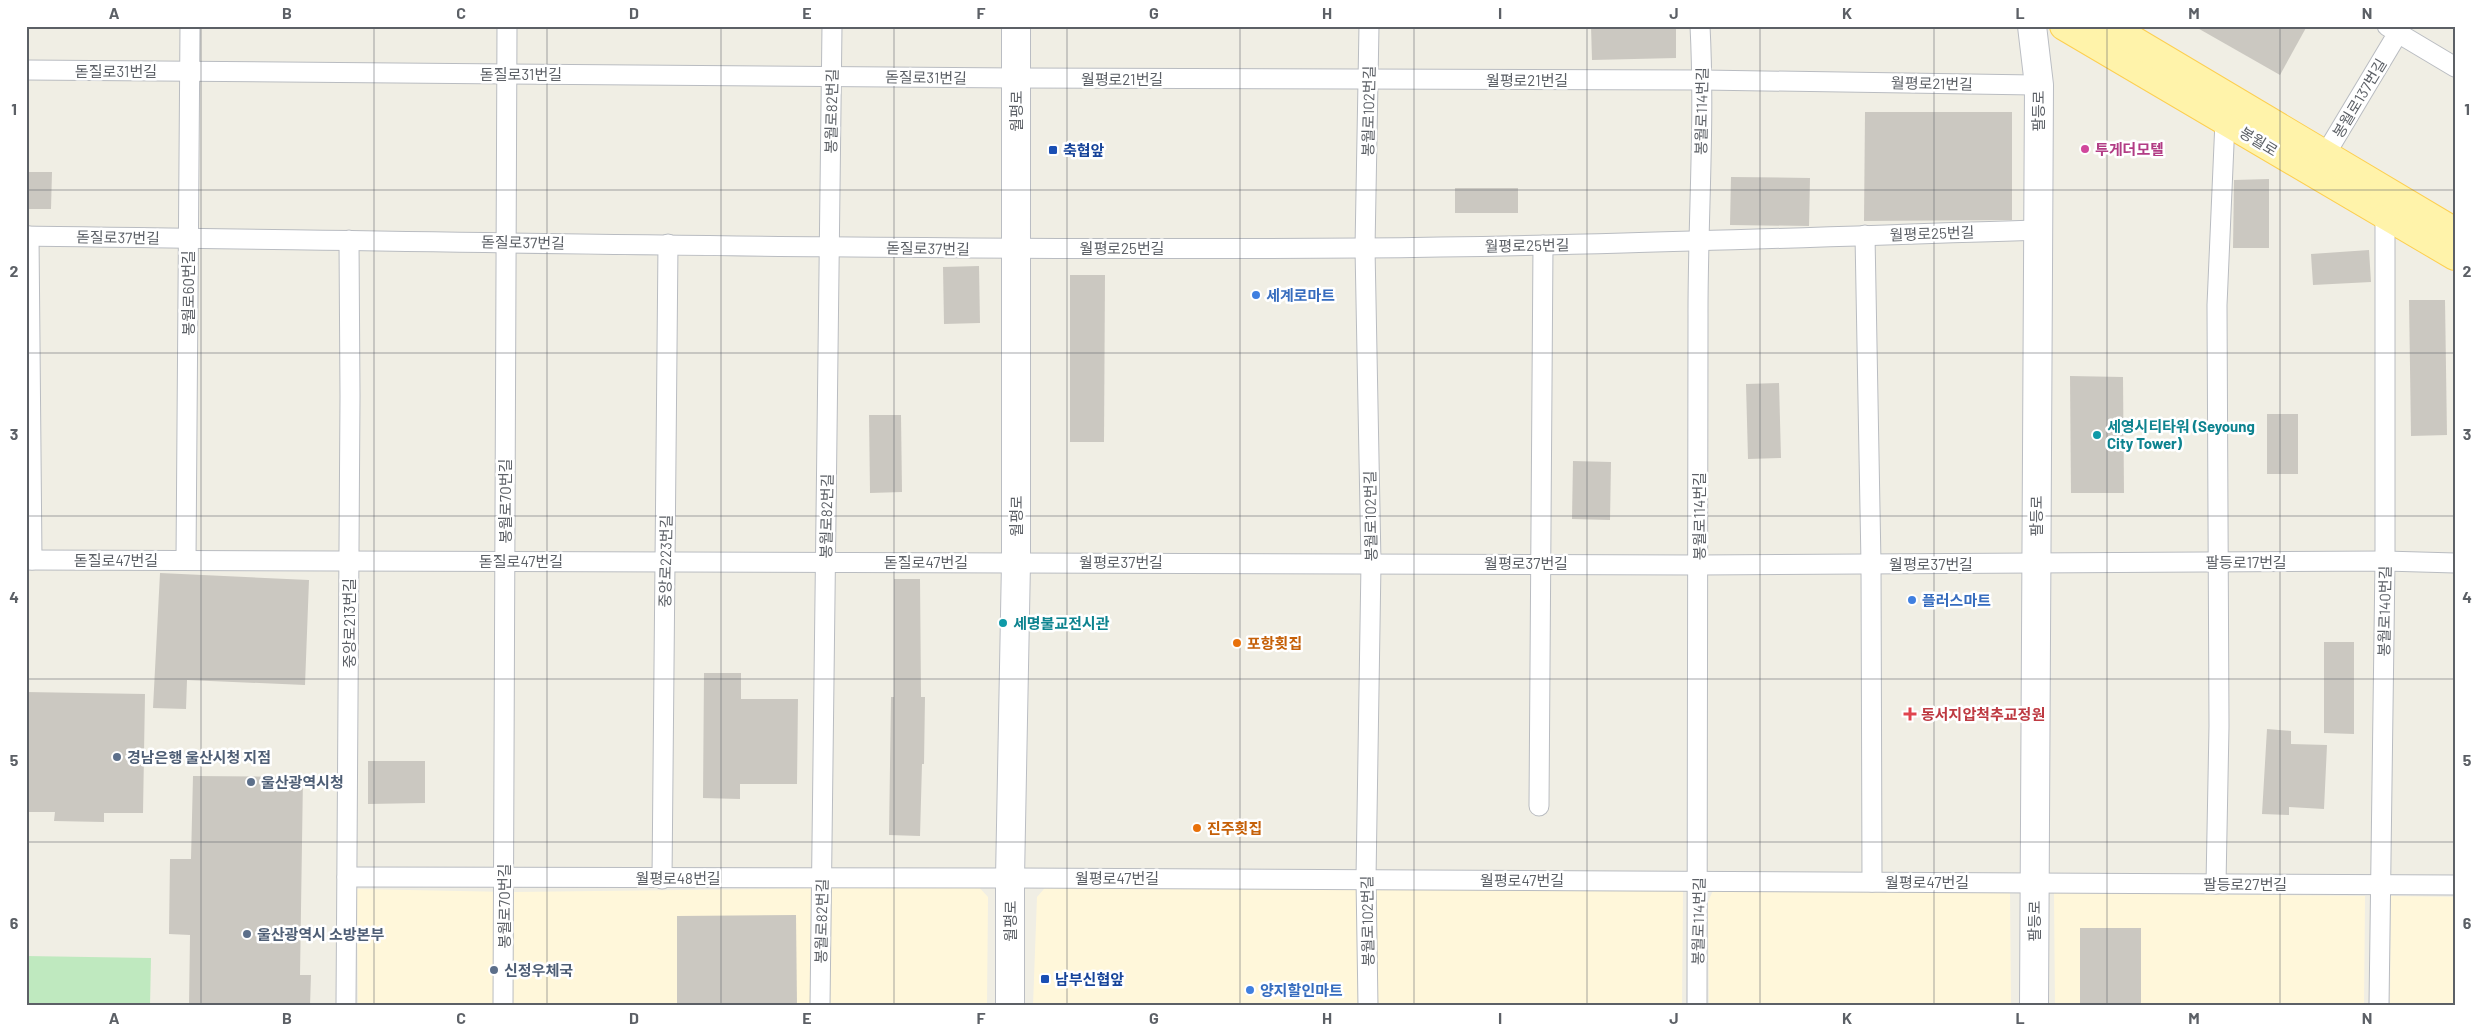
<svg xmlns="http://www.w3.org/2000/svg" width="2481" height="1032" viewBox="0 0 2481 1032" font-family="Barlow,'Noto Sans KR',sans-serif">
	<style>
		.commercial { fill: #fff7da }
		.green { fill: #bfe9bf }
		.building { fill: #cbc8c1 }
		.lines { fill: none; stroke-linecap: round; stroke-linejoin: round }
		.minor-casing { stroke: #b9bcc1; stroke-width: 21 }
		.secondary-casing { stroke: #babdc3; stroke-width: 30 }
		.primary-casing { stroke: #fdcf50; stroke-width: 30 }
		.minor { stroke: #fff; stroke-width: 19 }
		.secondary { stroke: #fff; stroke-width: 28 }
		.primary { stroke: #fff3aa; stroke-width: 28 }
		.grid { fill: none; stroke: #5c6066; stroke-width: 1; stroke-opacity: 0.55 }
		.hotel-dot { fill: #d1479c; stroke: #fff; stroke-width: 2 }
		.transit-dot { fill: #1a4fb4; stroke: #fff; stroke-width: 2 }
		.shop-dot { fill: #3f7fe0; stroke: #fff; stroke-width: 2 }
		.culture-dot { fill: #0f9aa8; stroke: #fff; stroke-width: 2 }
		.food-dot { fill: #e8710a; stroke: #fff; stroke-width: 2 }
		.health-dot { fill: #e0444e; stroke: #fff; stroke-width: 2 }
		.service-dot { fill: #5c6f8a; stroke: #fff; stroke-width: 2 }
		.labels { text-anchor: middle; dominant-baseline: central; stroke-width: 5; stroke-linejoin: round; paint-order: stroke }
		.street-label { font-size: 15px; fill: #5c6066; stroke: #fff }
		.hotel-label { font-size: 15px; font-weight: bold; fill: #b23c85; stroke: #fff; text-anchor: start }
		.transit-label { font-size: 15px; font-weight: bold; fill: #164399; stroke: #fff; text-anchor: start }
		.shop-label { font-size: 15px; font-weight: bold; fill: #366cbe; stroke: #fff; text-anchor: start }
		.culture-label { font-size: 15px; font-weight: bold; fill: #0d838f; stroke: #fff; text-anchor: start }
		.food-label { font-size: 15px; font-weight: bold; fill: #c56008; stroke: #fff; text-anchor: start }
		.health-label { font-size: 15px; font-weight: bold; fill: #be3a42; stroke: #fff; text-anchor: start }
		.service-label { font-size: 15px; font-weight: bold; fill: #4e5e75; stroke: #fff; text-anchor: start }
		.neatline { fill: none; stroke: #5c6066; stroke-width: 2 }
		.grid-label { font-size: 16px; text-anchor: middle; font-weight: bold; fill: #5c6066 }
	</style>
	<rect width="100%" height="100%" fill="#f0eee4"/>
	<g class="commercial">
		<polygon points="1050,882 1683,888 1682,1006 1033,1006 1037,897"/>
		<polygon points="976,884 988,897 987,1006 358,1006 357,889 514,892 834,888"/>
		<polygon points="1714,888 2010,893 2011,1006 1709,1006 1708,902"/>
		<polygon points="2054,893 2365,896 2364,1006 2055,1006"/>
		<polygon points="2391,896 2455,897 2455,1006 2390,1006"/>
	</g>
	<polygon class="green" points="26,956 151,958 150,1006 26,1006"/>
	<g class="building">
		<polygon points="1591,26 1676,26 1676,58 1592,60"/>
		<polygon points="2194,26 2307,26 2280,75"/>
		<polygon points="1865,112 2012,112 2012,220 1864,221"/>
		<polygon points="26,172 52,172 51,209 26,209"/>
		<polygon points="1731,177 1810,178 1809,226 1730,225"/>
		<polygon points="2269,179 2269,248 2233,248 2234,180"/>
		<rect x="1455" y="188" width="63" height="25"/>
		<polygon points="2369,250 2371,282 2313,285 2311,254"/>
		<polygon points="979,266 980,323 944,324 943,267"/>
		<polygon points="1070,275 1105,275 1104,442 1070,442"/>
		<polygon points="2409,300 2445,300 2447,435 2411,436"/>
		<polygon points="2070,376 2123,377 2124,493 2071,493"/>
		<polygon points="1779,383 1781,458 1748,459 1746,384"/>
		<rect x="2267" y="414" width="31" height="60"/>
		<polygon points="869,415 901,415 902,492 870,493"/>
		<polygon points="1573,461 1611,462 1610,520 1572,519"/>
		<polygon points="160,573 309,580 305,685 187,680 186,709 153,708"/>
		<polygon points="894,579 920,579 921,697 925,697 924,764 922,764 920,836 889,835 891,697 894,697"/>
		<polygon points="2324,642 2354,642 2354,734 2324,733"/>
		<polygon points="704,673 741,673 741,699 798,699 797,784 740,784 740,799 703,798"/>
		<polygon points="26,692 145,694 143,813 104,813 104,822 54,821 55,812 26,812"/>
		<polygon points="2267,729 2291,731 2291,744 2327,745 2324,809 2289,807 2289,815 2262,814"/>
		<polygon points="368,761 425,761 425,803 368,804"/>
		<polygon points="193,776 303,777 300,975 311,975 310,1006 189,1006 190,935 169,934 170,859 191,859"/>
		<polygon points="796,915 797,1006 677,1006 677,916"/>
		<rect x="2080" y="928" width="61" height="78"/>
	</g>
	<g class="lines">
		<defs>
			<g id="minor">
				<polyline points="2398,33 2455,67"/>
				<polyline points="26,70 1016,78 1703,80 2039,85"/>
				<polyline points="2319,165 2398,33 2387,26"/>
				<polyline points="1865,235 1871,564 1872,882"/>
				<path d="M26,236C471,242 916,251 1361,248C1587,246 1812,237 2038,230"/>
				<polyline points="29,236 32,560"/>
				<polyline points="26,560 1699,565 2385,561 2455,563"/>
				<polyline points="186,560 190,26"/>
				<polyline points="1539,806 1543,245"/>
				<polyline points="347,877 1010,878 2455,885"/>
				<polyline points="662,879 668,244"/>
				<polyline points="2216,884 2219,726 2217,305 2225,121"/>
				<polyline points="346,1006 350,396 349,240"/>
				<polyline points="503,1006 507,26"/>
				<polyline points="820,1006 832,26"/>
				<polyline points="1368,1006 1366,879 1371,563 1365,248 1369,26"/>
				<path d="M1697,1006C1699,774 1699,543 1698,312C1698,216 1705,121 1700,26"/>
				<polyline points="2379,1006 2385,561 2385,216"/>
			</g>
			<g id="secondary">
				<polyline points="2032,26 2039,85 2034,1006"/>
				<polyline points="1010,1006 1010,878 1016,562 1016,26"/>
			</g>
			<g id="primary">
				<polyline points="2064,26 2455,256"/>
				<polyline points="2109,26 2455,232"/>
			</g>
		</defs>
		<use href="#minor" class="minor-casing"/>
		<use href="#secondary" class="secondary-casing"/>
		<use href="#primary" class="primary-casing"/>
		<use href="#minor" class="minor"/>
		<use href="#secondary" class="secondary"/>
		<use href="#primary" class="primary"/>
	</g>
	<path class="grid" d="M201,26V1006M374,26V1006M547,26V1006M721,26V1006M894,26V1006M1067,26V1006M1240,26V1006M1414,26V1006M1587,26V1006M1760,26V1006M1934,26V1006M2107,26V1006M2280,26V1006M26,190H2455M26,353H2455M26,516H2455M26,679H2455M26,842H2455"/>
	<circle class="hotel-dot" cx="2085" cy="149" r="5"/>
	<g class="transit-dot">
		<rect x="1048" y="145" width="10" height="10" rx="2.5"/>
		<rect x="1040" y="974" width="10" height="10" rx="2.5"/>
	</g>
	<g class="shop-dot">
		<circle cx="1256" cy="295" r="5"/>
		<circle cx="1912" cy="600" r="5"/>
		<circle cx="1250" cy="990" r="5"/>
	</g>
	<g class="culture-dot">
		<circle cx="2097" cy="435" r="5"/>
		<circle cx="1003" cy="623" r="5"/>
	</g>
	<g class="food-dot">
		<circle cx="1237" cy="643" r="5"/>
		<circle cx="1197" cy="828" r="5"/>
	</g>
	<path class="health-dot" d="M1907.5 706.5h5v5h5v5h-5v5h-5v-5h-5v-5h5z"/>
	<g class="service-dot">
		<circle cx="117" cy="757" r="5"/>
		<circle cx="251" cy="782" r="5"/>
		<circle cx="247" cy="934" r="5"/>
		<circle cx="494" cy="970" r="5"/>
	</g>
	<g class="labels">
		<g class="street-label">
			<text x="116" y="71">돋질로31번길</text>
			<text x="521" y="74">돋질로31번길</text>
			<text transform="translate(926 77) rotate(1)">돋질로31번길</text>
			<text x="1122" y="79">월평로21번길</text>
			<text x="1527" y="80">월평로21번길</text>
			<text transform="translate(1932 83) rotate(1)">월평로21번길</text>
			<text transform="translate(2359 98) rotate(-59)">봉월로137번길</text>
			<text transform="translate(831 111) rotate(-89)">봉월로82번길</text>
			<text transform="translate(1016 111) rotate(-90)">월평로</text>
			<text transform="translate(1368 111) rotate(-89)">봉월로102번길</text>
			<text transform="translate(1701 111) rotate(-89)">봉월로114번길</text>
			<text transform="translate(2038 111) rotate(-90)">팔등로</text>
			<text transform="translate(2259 141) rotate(31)">봉월로</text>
			<text transform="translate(1932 233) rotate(-2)">월평로25번길</text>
			<text transform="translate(118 237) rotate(1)">돋질로37번길</text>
			<text transform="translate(523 242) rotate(1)">돋질로37번길</text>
			<text transform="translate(1527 245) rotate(-1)">월평로25번길</text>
			<text transform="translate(928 248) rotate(1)">돋질로37번길</text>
			<text x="1122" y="248">월평로25번길</text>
			<text transform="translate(188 293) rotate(-90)">봉월로60번길</text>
			<text transform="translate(505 501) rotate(-90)">봉월로70번길</text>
			<text transform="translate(826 516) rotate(-89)">봉월로82번길</text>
			<text transform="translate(1016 516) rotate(-90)">월평로</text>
			<text transform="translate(1370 516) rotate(-91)">봉월로102번길</text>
			<text transform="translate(1699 516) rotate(-90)">봉월로114번길</text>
			<text transform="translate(2036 516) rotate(-90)">팔등로</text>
			<text x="116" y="560">돋질로47번길</text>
			<text x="521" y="561">돋질로47번길</text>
			<text transform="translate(665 561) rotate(-89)">중앙로223번길</text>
			<text x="926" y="562">돋질로47번길</text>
			<text x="1121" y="562">월평로37번길</text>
			<text x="2246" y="562">팔등로17번길</text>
			<text x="1526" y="563">월평로37번길</text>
			<text x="1931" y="564">월평로37번길</text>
			<text transform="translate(2384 611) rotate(-89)">봉월로140번길</text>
			<text transform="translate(349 623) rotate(-90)">중앙로213번길</text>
			<text x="678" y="878">월평로48번길</text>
			<text x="1117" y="878">월평로47번길</text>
			<text x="1522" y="880">월평로47번길</text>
			<text x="1927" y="882">월평로47번길</text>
			<text x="2245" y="884">팔등로27번길</text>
			<text transform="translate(504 906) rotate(-90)">봉월로70번길</text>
			<text transform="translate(821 921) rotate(-89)">봉월로82번길</text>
			<text transform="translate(1010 921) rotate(-90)">월평로</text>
			<text transform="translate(1367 921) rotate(-91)">봉월로102번길</text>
			<text transform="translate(1698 921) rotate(-89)">봉월로114번길</text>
			<text transform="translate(2034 921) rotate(-90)">팔등로</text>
		</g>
		<g class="hotel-label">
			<text x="2095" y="149">투게더모텔</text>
		</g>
		<g class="transit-label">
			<text x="1063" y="150">축협앞</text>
			<text x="1055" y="979">남부신협앞</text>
		</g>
		<g class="shop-label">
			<text x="1266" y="295">세계로마트</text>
			<text x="1922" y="600">플러스마트</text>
			<text x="1260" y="990">양지할인마트</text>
		</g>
		<g class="culture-label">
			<text x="2107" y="426">세영시티타워 (Seyoung<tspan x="2107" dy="17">City Tower)</tspan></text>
			<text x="1013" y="623">세명불교전시관</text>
		</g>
		<g class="food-label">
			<text x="1247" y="643">포항횟집</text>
			<text x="1207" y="828">진주횟집</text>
		</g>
		<g class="health-label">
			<text x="1921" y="714">동서지압척추교정원</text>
		</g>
		<g class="service-label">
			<text x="127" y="757">경남은행 울산시청 지점</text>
			<text x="261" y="782">울산광역시청</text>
			<text x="257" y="934">울산광역시 소방본부</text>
			<text x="504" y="970">신정우체국</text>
		</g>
	</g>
	<rect width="2481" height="1032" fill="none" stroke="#ffffff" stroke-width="55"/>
	<rect x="28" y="28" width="2426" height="976" class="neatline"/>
	<g class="grid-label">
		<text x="114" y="19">A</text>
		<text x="287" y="19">B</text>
		<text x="461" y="19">C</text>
		<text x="634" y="19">D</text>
		<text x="807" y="19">E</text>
		<text x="981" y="19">F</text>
		<text x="1154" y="19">G</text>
		<text x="1327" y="19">H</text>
		<text x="1500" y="19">I</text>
		<text x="1674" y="19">J</text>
		<text x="1847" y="19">K</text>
		<text x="2020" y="19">L</text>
		<text x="2194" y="19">M</text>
		<text x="2367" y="19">N</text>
		<text x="14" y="115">1</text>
		<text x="2467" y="115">1</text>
		<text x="14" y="277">2</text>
		<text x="2467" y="277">2</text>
		<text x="14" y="440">3</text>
		<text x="2467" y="440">3</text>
		<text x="14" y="603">4</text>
		<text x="2467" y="603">4</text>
		<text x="14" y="766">5</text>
		<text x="2467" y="766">5</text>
		<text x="14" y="929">6</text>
		<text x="2467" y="929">6</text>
		<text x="114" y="1024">A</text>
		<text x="287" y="1024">B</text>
		<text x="461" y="1024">C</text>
		<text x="634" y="1024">D</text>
		<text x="807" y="1024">E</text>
		<text x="981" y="1024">F</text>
		<text x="1154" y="1024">G</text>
		<text x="1327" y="1024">H</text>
		<text x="1500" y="1024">I</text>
		<text x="1674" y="1024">J</text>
		<text x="1847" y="1024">K</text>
		<text x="2020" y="1024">L</text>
		<text x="2194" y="1024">M</text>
		<text x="2367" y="1024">N</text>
	</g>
</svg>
